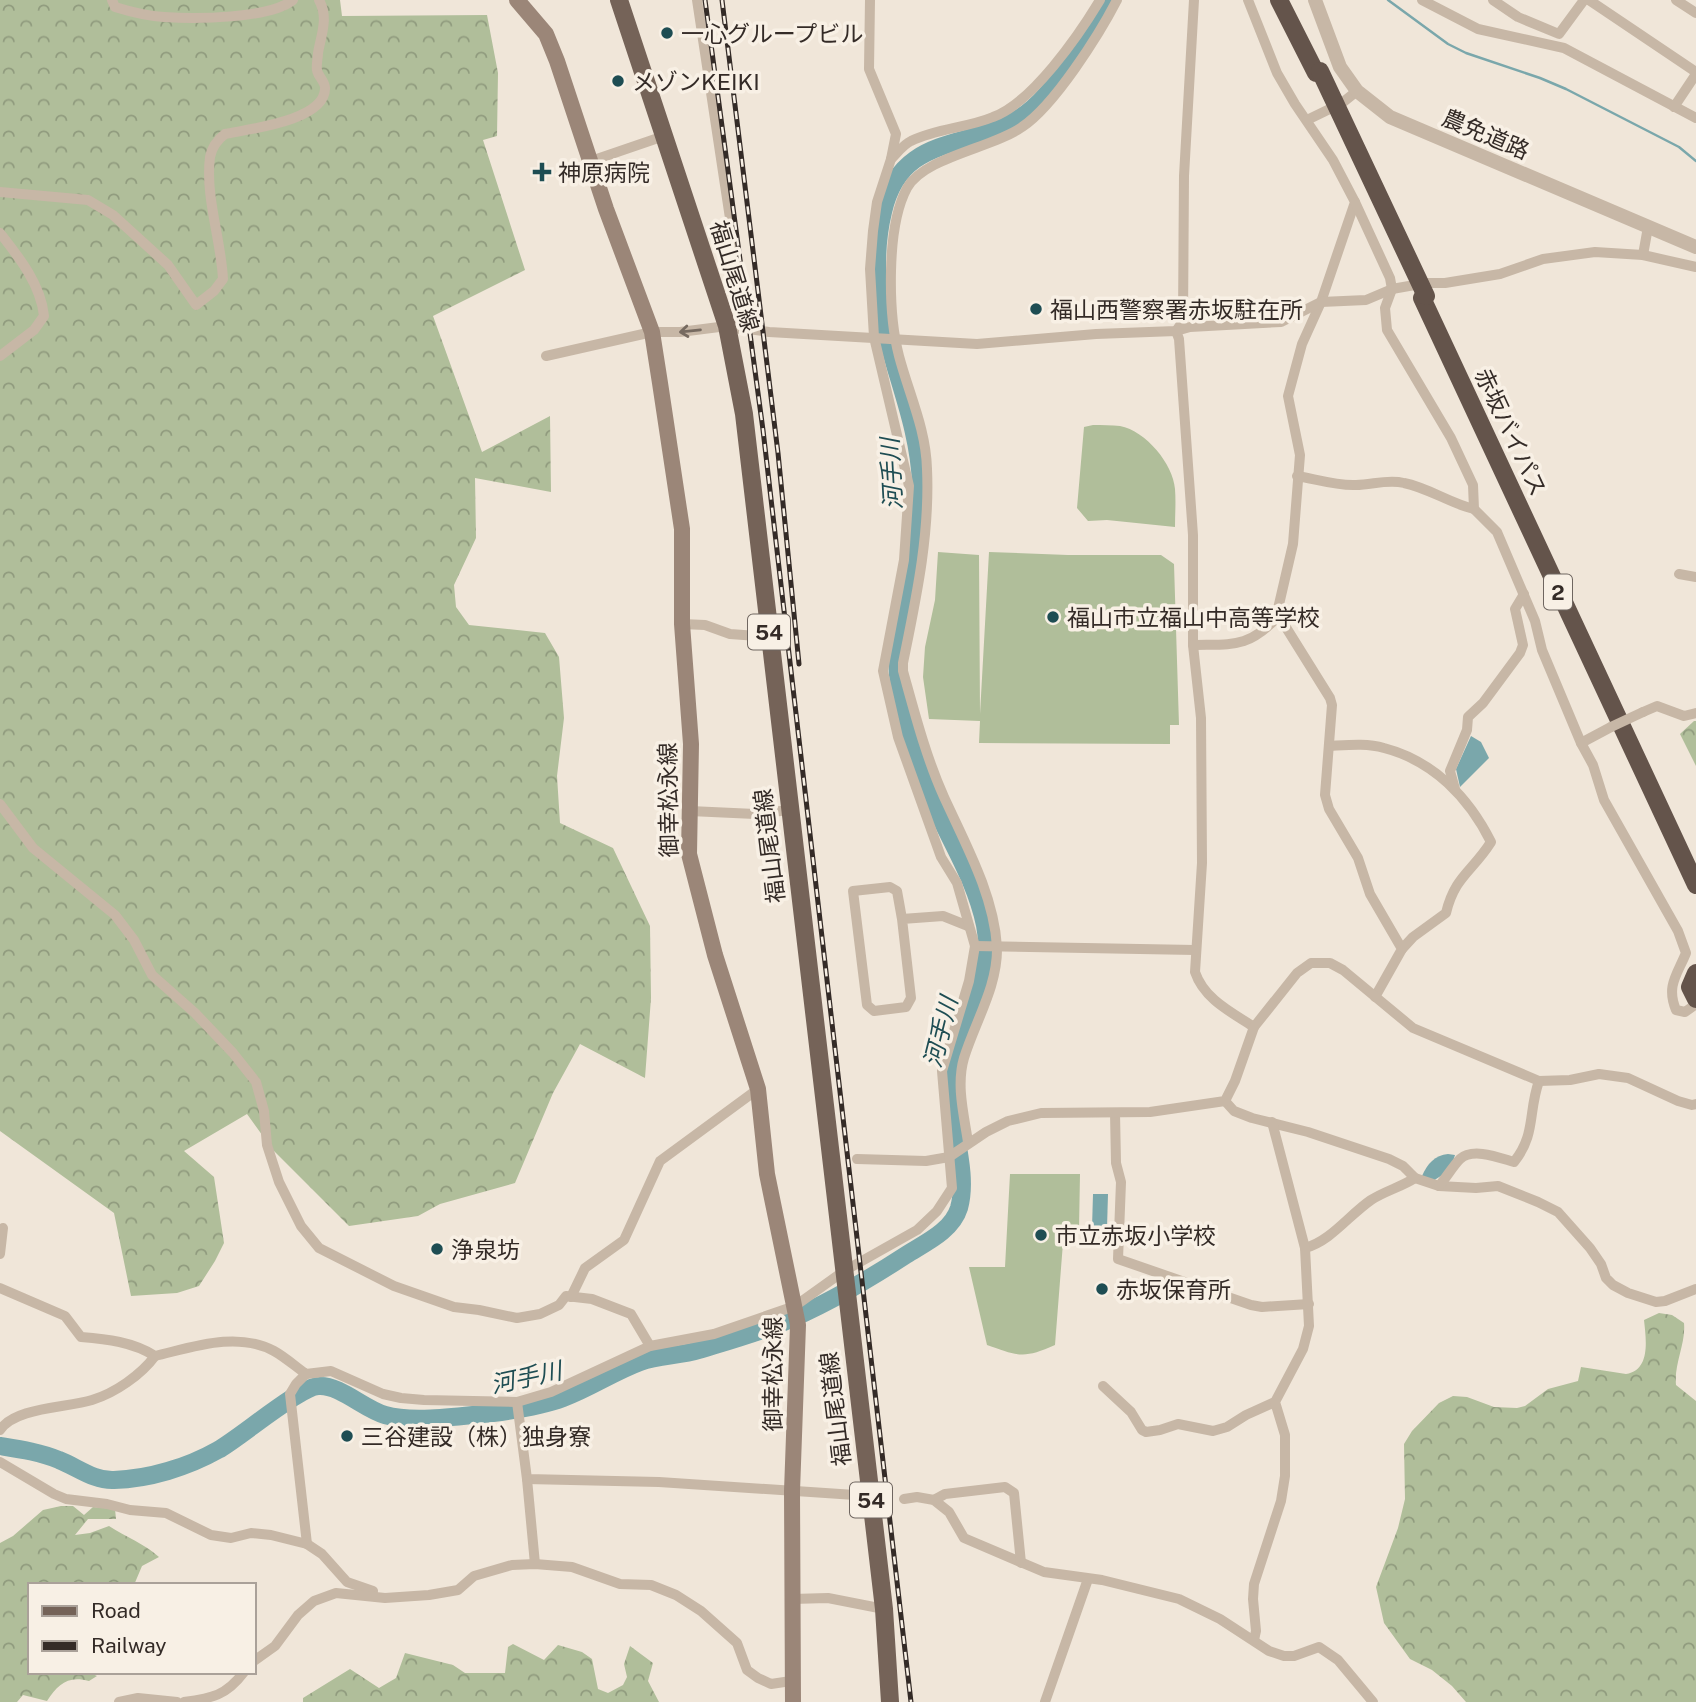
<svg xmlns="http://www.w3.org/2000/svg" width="1696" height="1702" viewBox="0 0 1696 1702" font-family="'Public Sans','Noto Sans JP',sans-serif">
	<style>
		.forest { fill: url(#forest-crowns) }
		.garden { fill: #b0be9a }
		.water { fill: #7aa7ab }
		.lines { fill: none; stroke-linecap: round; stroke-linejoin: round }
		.stream { stroke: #7aa7ab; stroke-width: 2.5 }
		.river { stroke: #7aa7ab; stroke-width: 18 }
		.minor { stroke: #c7b7a6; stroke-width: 10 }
		.tertiary { stroke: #c7b7a6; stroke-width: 14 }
		.secondary { stroke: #9b8678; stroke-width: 16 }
		.primary { stroke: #756358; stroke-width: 18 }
		.trunk { stroke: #64544b; stroke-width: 18 }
		.rail-casing { stroke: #342b27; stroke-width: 5 }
		.rail { stroke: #f8f0e5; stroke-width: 2.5; stroke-dasharray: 8; stroke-linecap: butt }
		.minor-bridge { stroke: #c7b7a6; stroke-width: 10 }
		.trunk-bridge { stroke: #64544b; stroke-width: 18 }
		.oneway { stroke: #766a60 }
		.poi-dot { fill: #1e4d53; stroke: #f8f0e5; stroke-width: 2.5 }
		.labels { text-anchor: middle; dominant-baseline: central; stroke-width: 7; stroke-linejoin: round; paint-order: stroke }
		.shield { fill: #f8f0e5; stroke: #6f6660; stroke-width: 2 }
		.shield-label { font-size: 21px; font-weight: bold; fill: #342b27 }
		.poi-label { font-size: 23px; fill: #342b27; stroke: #f8f0e5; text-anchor: start }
		.street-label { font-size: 23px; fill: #342b27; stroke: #f8f0e5 }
		.water-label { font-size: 24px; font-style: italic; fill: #1e4d53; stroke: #f8f0e5 }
	</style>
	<defs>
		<pattern id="forest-crowns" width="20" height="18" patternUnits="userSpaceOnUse" patternTransform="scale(1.75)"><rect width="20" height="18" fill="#b0be9a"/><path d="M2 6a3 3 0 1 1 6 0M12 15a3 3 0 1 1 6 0" fill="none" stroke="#909b7e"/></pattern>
	</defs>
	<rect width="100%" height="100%" fill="#f0e6d9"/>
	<g class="forest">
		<polygon points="0,0 340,0 342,16 487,15 498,73 497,136 483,140 525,270 433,316 482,452 550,416 551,492 475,478 476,538 454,585 456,607 469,625 545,633 559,657 564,718 557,776 560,823 613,848 650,926 651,998 645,1078 580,1044 553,1093 515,1183 440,1204 418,1216 349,1226 273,1150 247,1114 184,1151 214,1177 224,1243 215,1261 199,1286 177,1293 131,1296 114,1213 0,1131"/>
		<polygon points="1694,721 1696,721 1696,766 1680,734"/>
		<path d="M1659,1313L1672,1315L1684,1323C1686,1344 1674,1363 1676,1385L1696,1401V1702H1466L1452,1686L1432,1670L1410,1659L1384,1623L1376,1587L1398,1528L1405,1499L1404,1444L1412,1431L1439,1403L1453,1396L1467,1397L1494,1407L1517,1408L1525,1406L1548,1389L1578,1381L1581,1367L1626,1374C1651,1370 1646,1339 1644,1320Z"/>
		<path d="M61,1506H73L84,1515L93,1507L115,1509L116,1519H88L75,1535L90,1533L109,1526C126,1537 145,1544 159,1557L142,1566L134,1585H30V1672H88L97,1676L89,1681C68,1675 58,1684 47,1701L23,1695L17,1702H0V1543L13,1536L43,1510Z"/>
		<polygon points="513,1644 544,1660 558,1645 582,1652 592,1659 598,1689 608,1693 623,1685 627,1677 624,1664 630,1646 653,1663 648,1681 659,1702 303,1702 303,1698 350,1669 379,1688 396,1678 405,1653 453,1665 465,1673 505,1673 508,1647"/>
	</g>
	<g class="garden">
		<path d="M1093,425C1102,425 1112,425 1120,426C1146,431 1173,464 1175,489C1176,502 1175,515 1175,527L1107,520L1088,521L1077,508L1084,427Z"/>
		<polygon points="938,552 979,555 980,714 989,552 1068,555 1161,555 1174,564 1179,725 1170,725 1170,744 979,743 980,721 929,719 923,677 925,647 935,600"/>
		<path d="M1010,1174H1080L1079,1229L1064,1230L1055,1345C1024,1359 1018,1356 987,1345L969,1267H1005Z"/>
	</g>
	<g class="water">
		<polygon points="1471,736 1481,742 1489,758 1460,787 1456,769"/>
		<path d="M1448,1154L1455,1155L1450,1170L1433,1181L1422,1176C1427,1164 1435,1155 1448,1154Z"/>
		<polygon points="1093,1194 1108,1194 1107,1228 1092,1228"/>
	</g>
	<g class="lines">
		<polyline class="stream" points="1388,0 1448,44 1466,53 1540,78 1566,89 1679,147 1696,161"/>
		<path class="river" d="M0,1446C19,1449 40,1452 59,1460C77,1467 94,1481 114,1480C149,1479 188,1467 218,1450C240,1438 300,1386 319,1386C340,1385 364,1409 385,1415C412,1423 463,1416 493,1413C516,1410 542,1406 563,1398C590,1388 613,1372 640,1362C658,1355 680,1356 699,1350C725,1342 753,1334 779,1324C824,1306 866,1281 906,1255C925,1243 952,1231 959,1208C971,1165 942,1110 952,1064C962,1017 995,975 985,925C975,877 947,837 929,792C917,760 901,709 898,675C896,659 900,643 902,628C909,580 923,532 921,484C919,426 895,375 883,320C875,287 875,245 883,212C902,126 981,154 1033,108C1060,85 1089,31 1109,0"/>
		<g class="minor">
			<path d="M112,0L115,7C131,12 148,16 164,17C195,19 269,19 293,0"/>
			<polyline points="697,0 738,271 740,329"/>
			<path d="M1194,0L1184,176L1183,321L1176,331L1179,339L1193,535V645L1201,718L1202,863L1195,972C1204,999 1231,1012 1254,1027"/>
			<polyline points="1248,0 1277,73 1295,104 1333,160 1355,202 1321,302 1302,344 1288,396 1300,455 1293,544 1277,613 1330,698 1332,705 1325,795 1329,809 1358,858 1370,894 1402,949 1375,997"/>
			<polyline points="1422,0 1478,29 1564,48 1696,118"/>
			<polyline points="1493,0 1518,17 1559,34 1584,0"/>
			<polyline points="1589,0 1696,72"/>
			<polyline points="1676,0 1696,13"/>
			<polyline points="1674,107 1696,74"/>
			<polyline points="1307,120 1342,103 1357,91"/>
			<path d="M891,159C897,153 904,144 911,141C937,128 967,128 993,117C1032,103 1079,35 1100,0"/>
			<polyline points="591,161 664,136"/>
			<path d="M0,192L88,200L113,215L168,265L196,305L214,291L223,279C221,239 205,197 210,157C212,147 217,140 225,134C248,129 324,121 325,89C326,82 318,77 317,70C316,65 318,58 318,53C321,35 329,18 319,0"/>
			<path d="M1355,202L1390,278L1392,289L1385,308L1387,330L1451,438L1473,485L1474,509L1497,532L1535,621L1542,650L1581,743L1593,765L1604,800L1678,931L1686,953C1677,975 1666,986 1676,1010L1685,1012L1696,1004"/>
			<path d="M0,233C19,257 41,285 44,316L34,330L0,356"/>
			<polyline points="1643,255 1648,227"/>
			<polyline points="546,356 652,332 680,332 727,326 769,332 977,344 1096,334 1176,331 1190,327 1281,322 1321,302 1366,300 1392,289 1426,283 1445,283 1500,274 1543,259 1595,252 1643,255 1696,267"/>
			<path d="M1297,476C1315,479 1337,486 1356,485C1372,485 1387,479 1404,483C1429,488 1449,503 1474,509"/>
			<polyline points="1679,574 1696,577"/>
			<polyline points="682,624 705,625 730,634 770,637"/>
			<path d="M1193,645C1235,644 1247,648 1278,617"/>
			<polyline points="1643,712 1657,706 1684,716 1696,713"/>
			<polyline points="1581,743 1611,727"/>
			<path d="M1330,746C1348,745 1367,743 1384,748C1434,761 1469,798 1491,842C1472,872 1455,876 1446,913L1413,937L1402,949"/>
			<polyline points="1455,789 1450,771 1467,730 1468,717 1483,703 1520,653 1523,645 1515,609 1524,594"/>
			<polyline points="0,804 33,848 115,915 134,940 152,975 195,1013 233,1053 256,1082 264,1111 267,1145 279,1182 301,1226 319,1248 394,1286 454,1307 479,1310 517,1318 540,1314 559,1305 566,1296 592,1299 631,1314 650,1346"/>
			<polyline points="690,811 755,814 789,810"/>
			<polyline points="902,919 897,891 890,887 853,891 867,1005 874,1011 906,1007 911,998 902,919 943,916 968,926"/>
			<polyline points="975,946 1195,950"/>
			<polyline points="1225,1101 1234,1111 1252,1118 1308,1132 1389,1159 1403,1166 1415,1178 1439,1186 1476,1188 1498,1186 1538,1202 1558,1212 1590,1248 1601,1264 1606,1278 1613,1285 1628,1293 1656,1302 1665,1301 1696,1289"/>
			<polyline points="1115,1113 1116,1163 1121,1182 1118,1259 1251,1305 1262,1307 1309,1304"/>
			<path d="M968,1142C964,1115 956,1085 964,1058C975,1022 998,986 997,947C994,895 965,843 944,797C926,757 915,714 903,671V663C916,599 930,535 927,469C926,429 909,394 899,356C888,314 886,227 907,188C924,157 993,148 1022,127C1054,106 1099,35 1117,0"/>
			<polyline points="857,1159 926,1161 949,1157 986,1132 1008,1121 1041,1113 1150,1112 1225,1101 1235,1081 1254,1027 1297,973 1311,963 1330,963 1343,970 1413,1028 1539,1081 1570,1080 1599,1074 1628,1078 1678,1101 1692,1105 1696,1104"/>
			<path d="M1439,1186C1446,1178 1453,1166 1460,1159C1473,1147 1500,1158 1514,1162C1536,1135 1528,1112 1539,1081"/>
			<path d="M1305,1248C1331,1241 1349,1215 1371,1200C1385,1191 1401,1187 1415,1178"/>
			<polyline points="0,1254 3,1228"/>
			<path d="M0,1288L65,1316L81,1337C107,1339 133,1342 155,1356C193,1347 237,1331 274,1351C285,1357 296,1367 306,1374L331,1371L383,1394L401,1398L424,1400L517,1402L551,1392L650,1346L714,1334L795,1306L844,1271L917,1230L937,1211L952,1188L942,1071L969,981L975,946L957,883L941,857L898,737L883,671L904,560L909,486L874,337L870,269L873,231L877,202L891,159L896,134L869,69L870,0"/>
			<polyline points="571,1297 585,1268 624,1240 660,1161 758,1089"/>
			<polyline points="306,1374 296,1384 290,1394 307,1544"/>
			<polyline points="1103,1386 1131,1412 1142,1430 1146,1432 1160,1430 1178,1424 1213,1431 1227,1427 1246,1415 1275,1402"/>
			<polyline points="517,1402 527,1479 659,1482 870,1496"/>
			<path d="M0,1430C15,1407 67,1408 92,1400C115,1393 141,1375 155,1356"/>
			<polyline points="0,1462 54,1494 66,1499 107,1504 130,1510 166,1513 211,1535 231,1538 251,1533 271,1535 307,1544 322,1554 347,1582 373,1591"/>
			<polyline points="527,1479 535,1564"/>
			<polyline points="904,1499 917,1497 934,1500 949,1512 964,1538 1044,1572 1102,1580 1179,1599 1220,1619 1269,1651 1284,1656 1294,1656 1319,1647 1338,1660 1373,1702"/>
			<polyline points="934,1500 945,1494 1005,1487 1014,1493 1021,1563"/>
			<polyline points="792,1599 828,1598 884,1609"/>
			<polyline points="1254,1640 1256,1631 1253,1599 1254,1584 1281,1501 1285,1476 1285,1435 1275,1402 1303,1349 1309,1326 1305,1248 1272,1122"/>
			<polyline points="254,1661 275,1646 298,1615 314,1601 336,1593 385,1598 429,1595 458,1590 474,1576 512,1565 535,1564 572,1567 620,1584 651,1585 676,1595 701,1611 737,1643 747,1670 758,1678 771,1684 791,1681"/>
			<polyline points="119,1702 138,1698 177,1702"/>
			<path d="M184,1702C212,1698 226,1696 244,1672"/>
			<polyline points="1045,1702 1088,1579"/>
		</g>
		<polyline class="tertiary" points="1315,0 1340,67 1357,91 1390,117 1696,247"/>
		<polyline class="secondary" points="517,0 546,34 557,61 606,209 652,332 660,383 682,529 682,624 691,744 689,854 715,955 758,1089 767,1174 798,1325 792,1491 793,1702"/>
		<polyline class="primary" points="619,0 727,326 744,414 884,1609 890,1702"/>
		<g class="trunk">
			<polyline points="1279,0 1316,73"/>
			<polyline points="1422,298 1696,885"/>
			<polyline points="1696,973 1690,987 1696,999"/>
		</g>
		<defs>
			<g id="rail">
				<polyline points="705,0 763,430 911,1702"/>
				<polyline points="722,0 778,453 799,664"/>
			</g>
		</defs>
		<use href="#rail" class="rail-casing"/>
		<use href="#rail" class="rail"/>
		<polyline class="minor-bridge" points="1611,727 1643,712"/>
		<polyline class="trunk-bridge" points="1320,71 1426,296"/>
	</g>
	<defs><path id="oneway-shaft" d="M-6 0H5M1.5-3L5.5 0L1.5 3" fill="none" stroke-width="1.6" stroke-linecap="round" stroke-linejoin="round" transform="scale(1.75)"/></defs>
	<use class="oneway" href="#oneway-shaft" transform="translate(690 331) rotate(174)"/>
	<g class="poi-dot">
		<circle cx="667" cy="33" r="7"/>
		<circle cx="618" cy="81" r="7"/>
		<path d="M538.5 161.5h7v7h7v7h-7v7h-7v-7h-7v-7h7z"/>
		<circle cx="1036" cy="309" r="7"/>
		<circle cx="1053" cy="617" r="7"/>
		<circle cx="1041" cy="1235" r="7"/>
		<circle cx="437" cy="1249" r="7"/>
		<circle cx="1102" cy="1289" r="7"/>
		<circle cx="347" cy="1436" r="7"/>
	</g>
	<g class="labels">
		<g class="shield">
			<rect x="1544" y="574.5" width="28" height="35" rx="5"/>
			<rect x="748" y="614.5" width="42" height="35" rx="5"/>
			<rect x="850" y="1482.5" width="42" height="35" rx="5"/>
		</g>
		<g class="shield-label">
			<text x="1558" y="592">2</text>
			<text x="769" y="632">54</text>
			<text x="871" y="1500">54</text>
		</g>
		<g class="poi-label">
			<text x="681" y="33">一心グループビル</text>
			<text x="632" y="81">メゾンKEIKI</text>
			<text x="558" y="172">神原病院</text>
			<text x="1050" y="309">福山西警察署赤坂駐在所</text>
			<text x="1067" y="617">福山市立福山中高等学校</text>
			<text x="1055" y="1235">市立赤坂小学校</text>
			<text x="451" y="1249">浄泉坊</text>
			<text x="1116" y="1289">赤坂保育所</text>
			<text x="361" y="1436">三谷建設（株）独身寮</text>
		</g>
		<g class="street-label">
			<text transform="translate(1486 134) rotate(23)">農免道路</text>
			<text transform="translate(735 276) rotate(73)">福山尾道線</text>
			<text transform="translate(1511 432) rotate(65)">赤坂バイパス</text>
			<text transform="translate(668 800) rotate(-91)">御幸松永線</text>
			<text transform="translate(769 846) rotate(-97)">福山尾道線</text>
			<text transform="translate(772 1374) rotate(-90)">御幸松永線</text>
			<text transform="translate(835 1409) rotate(-97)">福山尾道線</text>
		</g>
		<g class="water-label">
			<text transform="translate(891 474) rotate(-93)">河手川</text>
			<text transform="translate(940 1032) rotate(-76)">河手川</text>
			<text transform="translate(526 1377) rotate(-12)">河手川</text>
		</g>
	</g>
	<rect x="28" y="1583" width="228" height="91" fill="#f8f0e5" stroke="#aaa199" stroke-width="2"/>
	<rect x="42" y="1606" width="35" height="10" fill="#756358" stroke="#aaa199" stroke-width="2"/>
	<text x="91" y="1618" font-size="21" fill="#342b27">Road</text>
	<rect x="42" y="1641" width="35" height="10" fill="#342b27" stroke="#aaa199" stroke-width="2"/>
	<text x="91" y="1653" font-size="21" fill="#342b27">Railway</text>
</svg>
